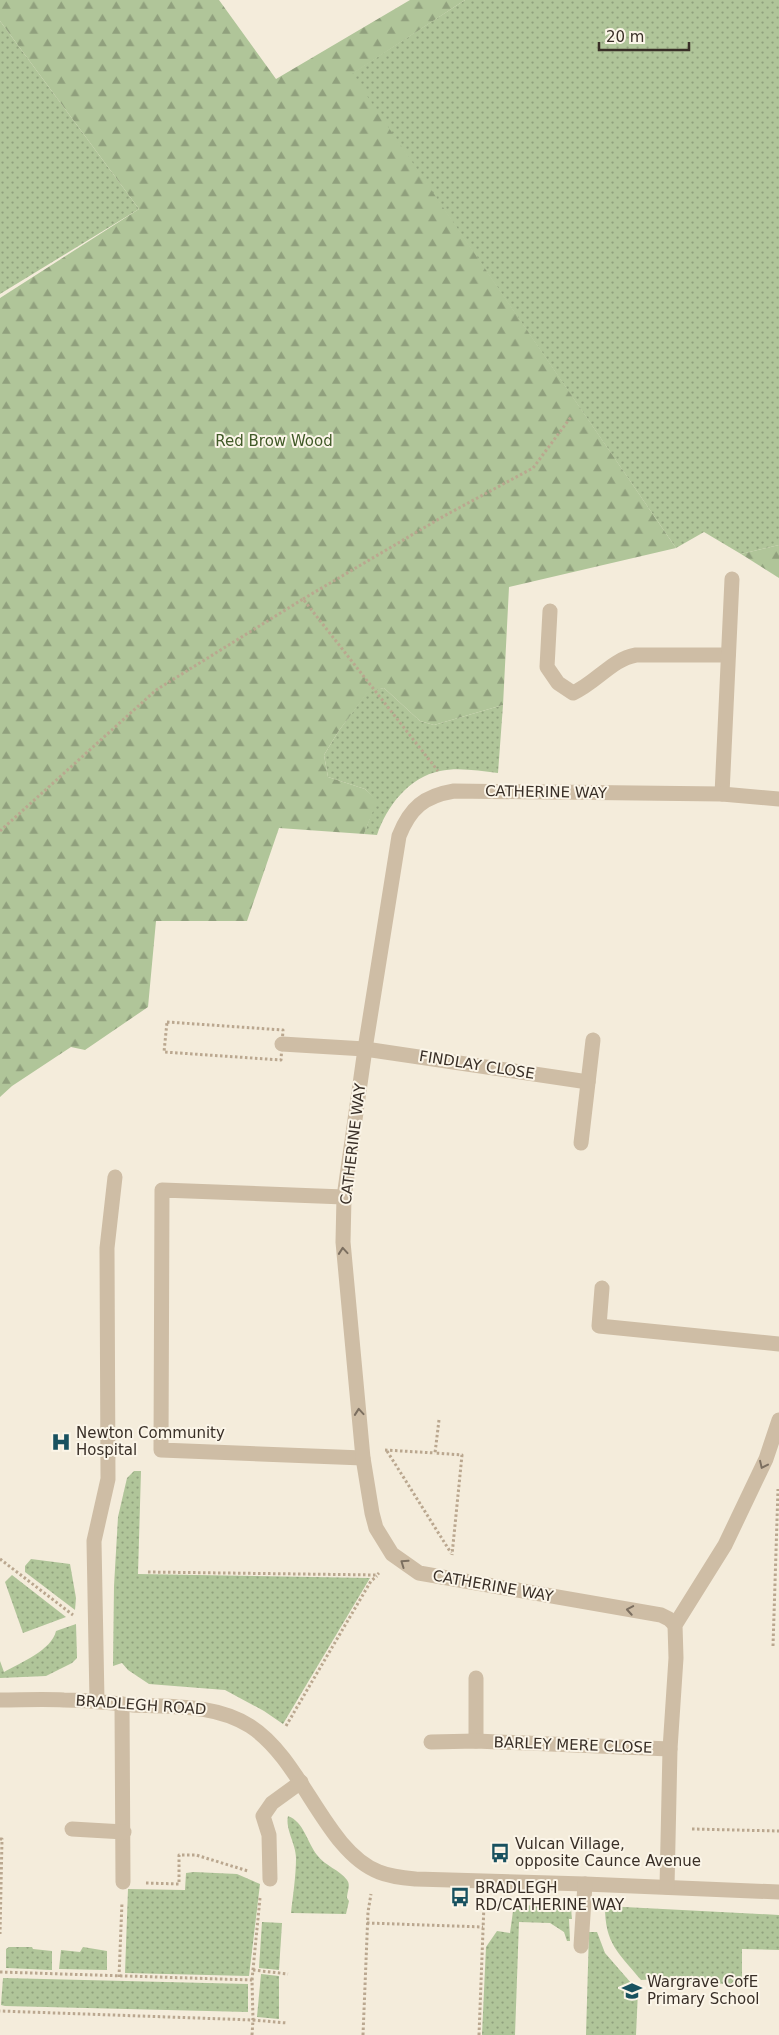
<svg xmlns="http://www.w3.org/2000/svg" width="779" height="2035" viewBox="0 0 779 2035" font-family="'DejaVu Sans',sans-serif">
	<style>
		.grass { fill: url(#grass-dots) }
		.forest { fill: url(#forest-firs) }
		.lines { fill: none; stroke-linecap: round; stroke-linejoin: round }
		.path { stroke: #baa78f; stroke-width: 3; stroke-dasharray: 2.5 2.5; stroke-linecap: butt }
		.minor { stroke: #cebda5; stroke-width: 15 }
		.oneway { stroke: #7c6f60 }
		.labels { text-anchor: middle; dominant-baseline: central; stroke-width: 4; stroke-linejoin: round; paint-order: stroke }
		.park-label { font-size: 15px; fill: #415a28; stroke: #fbf5e8 }
		.street-label { font-size: 15px; fill: #392f27; stroke: #fbf5e8 }
		.poi-label { font-size: 15px; fill: #392f27; stroke: #fbf5e8; text-anchor: start }
	</style>
	<defs>
		<pattern id="grass-dots" width="8" height="8" patternUnits="userSpaceOnUse" patternTransform="scale(1.25)"><rect width="8" height="8" fill="#b0c599"/><path d="M2 2h.1M6 6h.1" fill="none" stroke="#90a07d" stroke-width="1.8" stroke-linecap="round"/></pattern>
		<pattern id="forest-firs" width="22" height="20" patternUnits="userSpaceOnUse" patternTransform="scale(1.25)"><rect width="22" height="20" fill="#b0c599"/><path d="M5 1l3.5 6h-7zM16 11l3.5 6h-7z" fill="#90a07d"/></pattern>
	</defs>
	<rect width="100%" height="100%" fill="#f4ecdb"/>
	<g class="grass">
		<polygon points="465,0 779,0 779,545 741,554 704,532 676,548 351,74"/>
		<polygon points="0,21 139,209 0,294"/>
		<path d="M384,688L420,721L434,725L503,705L498,773C479,771 459,767 440,771C409,777 387,806 377,835L364,834L376,801L365,789L328,777L324,755L338,732L368,691Z"/>
		<polygon points="134,1471 141,1471 138,1574 370,1578 283,1724 264,1711 225,1690 149,1684 128,1670 122,1663 113,1666 114,1586 118,1517 127,1478"/>
		<polygon points="31,1559 70,1564 76,1598 75,1610 25,1572 25,1566"/>
		<polygon points="12,1575 66,1617 23,1633 5,1582"/>
		<path d="M76,1624L77,1658L72,1663L46,1676L0,1678V1661L4,1672C20,1663 52,1650 56,1631Z"/>
		<path d="M288,1816C304,1822 307,1842 317,1855C325,1866 340,1870 347,1880C351,1885 347,1892 347,1898L349,1901L346,1914L291,1913C293,1895 296,1876 296,1858C296,1844 285,1829 288,1816Z"/>
		<polygon points="194,1872 237,1874 260,1884 249,1976 125,1973 128,1889 185,1890 186,1873"/>
		<polygon points="514,1904 571,1909 572,1919 569,1919 570,1941 567,1941 564,1932 550,1923 519,1922 515,2035 482,2035 486,1947 497,1931 510,1933"/>
		<path d="M605,1906L779,1915V1950L742,1949V1985L659,1980V1979L641,1980C618,1952 605,1944 605,1906Z"/>
		<polygon points="262,1922 282,1923 279,1970 259,1968"/>
		<polygon points="589,1932 597,1932 605,1953 638,1991 636,2035 586,2035"/>
		<polygon points="9,1947 32,1947 33,1949 52,1951 52,1970 6,1968 6,1949"/>
		<polygon points="83,1947 107,1951 107,1970 59,1969 61,1950 80,1952"/>
		<polygon points="261,1974 279,1976 279,2019 257,2017"/>
		<polygon points="3,1978 248,1984 248,2012 5,2006 1,2005"/>
	</g>
	<g class="forest">
		<polygon points="0,0 219,0 276,79 410,0 465,0 352,74 676,548 509,587 503,705 434,725 420,721 384,688 368,692 338,732 324,755 328,777 365,789 377,801 364,834 279,828 247,921 156,921 148,1007 85,1050 71,1047 12,1086 0,1097 0,298 139,209 0,21"/>
		<polygon points="779,545 779,578 741,554"/>
	</g>
	<g class="lines">
		<g class="path">
			<polyline points="303,599 444,516 533,468 571,417"/>
			<polyline points="0,831 156,690 303,599 438,771"/>
			<polygon points="167,1022 283,1030 281,1060 164,1052"/>
			<polyline points="439,1420 435,1453 462,1455 452,1555"/>
			<polyline points="385,1450 435,1453"/>
			<polyline points="387,1451 451,1553"/>
			<polyline points="0,1559 73,1615"/>
			<polyline points="148,1572 377,1575 379,1573"/>
			<polyline points="773,1646 778,1489"/>
			<polyline points="286,1726 371,1581 377,1576"/>
			<polyline points="692,1829 779,1831"/>
			<polyline points="0,1839 2,1839 0,1934"/>
			<polyline points="146,1883 179,1884 179,1855 196,1855 248,1871"/>
			<polyline points="367,1923 483,1927"/>
			<polyline points="253,1970 288,1974"/>
			<polyline points="0,1972 252,1980 253,2020 0,2011"/>
			<polyline points="119,1977 122,1902"/>
			<polyline points="252,1980 260,1898"/>
			<polyline points="252,2035 253,2020 287,2023"/>
			<polyline points="363,2035 368,1912 371,1894"/>
			<polyline points="479,2035 484,1904"/>
		</g>
		<g class="minor">
			<path d="M550,611L547,667L558,683L573,693C596,683 612,659 636,655H728"/>
			<polyline points="722,794 732,579"/>
			<polyline points="282,1044 365,1049 588,1082"/>
			<polyline points="581,1143 593,1040"/>
			<polyline points="344,1197 162,1190 161,1450 363,1458"/>
			<polyline points="602,1288 599,1326 779,1344"/>
			<path d="M675,1625L669,1619L661,1615L419,1573L392,1554L376,1528L372,1513L363,1458L343,1242L344,1197L365,1049L399,836C410,808 424,796 454,791L722,794L779,799"/>
			<path d="M0,1700C21,1700 43,1699 64,1700C87,1700 110,1703 133,1705C173,1707 215,1704 250,1726C303,1760 325,1851 379,1872C391,1877 404,1878 416,1879L585,1884L779,1892"/>
			<polyline points="97,1701 94,1541 108,1479 107,1248 115,1177"/>
			<polyline points="122,1704 123,1882"/>
			<polyline points="476,1741 476,1678"/>
			<polyline points="431,1742 476,1741 670,1749"/>
			<polyline points="72,1829 124,1832"/>
			<polyline points="270,1879 269,1835 263,1816 272,1803 301,1782"/>
			<polyline points="667,1887 670,1749 676,1658 675,1625 725,1545 766,1459 779,1420"/>
			<polyline points="581,1946 585,1884"/>
		</g>
	</g>
	<defs><path id="oneway-chevron" d="M-2-3.5L2.5 0L-2 3.5" fill="none" stroke-width="1.6" stroke-linecap="round" stroke-linejoin="round" transform="scale(1.25)"/></defs>
	<g class="oneway">
		<use href="#oneway-chevron" transform="translate(343 1251) rotate(-95)"/>
		<use href="#oneway-chevron" transform="translate(359 1412) rotate(-95)"/>
		<use href="#oneway-chevron" transform="translate(763 1465) rotate(115)"/>
		<use href="#oneway-chevron" transform="translate(404 1563) rotate(-145)"/>
		<use href="#oneway-chevron" transform="translate(630 1610) rotate(-170)"/>
	</g>
	<defs>
		<symbol id="hospital-bare" viewBox="-9 -9 18 18"><path d="M-5-5h3v3.5h4V-5h3V5h-3V1.5h-4V5h-3Z" fill="#18515f" stroke="#fbf5e8" stroke-width="2.5" paint-order="stroke"/></symbol>
		<symbol id="bus-bare" viewBox="-9 -9 18 18"><path d="M-5-6H5V4H4V6H2V4H-2V6H-4V4H-5ZM-3.5-4V0h7V-4ZM-3.5 1.2v1.5H-2V1.2ZM2 1.2v1.5H3.5V1.2Z" fill="#18515f" stroke="#fbf5e8" stroke-width="2.5" paint-order="stroke"/></symbol>
		<symbol id="school-bare" viewBox="-9 -9 18 18"><path d="M0-5L7-2L0 1L-7-2ZM-4 1L0 2.5L4 1V4Q0 6-4 4Z" fill="#18515f" stroke="#fbf5e8" stroke-width="2.5" paint-order="stroke"/></symbol>
	</defs>
	<g fill-rule="evenodd">
		<use href="#hospital-bare" x="47" y="1428" width="28" height="28"/>
		<use href="#bus-bare" x="486" y="1839" width="28" height="28"/>
		<use href="#bus-bare" x="446" y="1883" width="28" height="28"/>
		<use href="#school-bare" x="618" y="1977" width="28" height="28"/>
	</g>
	<g class="labels">
		<g class="park-label">
			<text x="274" y="441">Red Brow Wood</text>
		</g>
		<g class="street-label">
			<text transform="translate(546 792) rotate(1)">CATHERINE WAY</text>
			<text transform="translate(477 1065) rotate(9)">FINDLAY CLOSE</text>
			<text transform="translate(353 1144) rotate(-83)">CATHERINE WAY</text>
			<text transform="translate(493 1586) rotate(10)">CATHERINE WAY</text>
			<text transform="translate(141 1705) rotate(4)">BRADLEGH ROAD</text>
			<text transform="translate(573 1745) rotate(2)">BARLEY MERE CLOSE</text>
		</g>
		<g class="poi-label">
			<text x="76" y="1433">Newton Community<tspan x="76" dy="17">Hospital</tspan></text>
			<text x="515" y="1844">Vulcan Village,<tspan x="515" dy="17">opposite Caunce Avenue</tspan></text>
			<text x="475" y="1888">BRADLEGH<tspan x="475" dy="17">RD/CATHERINE WAY</tspan></text>
			<text x="647" y="1982">Wargrave CofE<tspan x="647" dy="17">Primary School</tspan></text>
		</g>
	</g>
	<path d="M599 42v8h90v-8" fill="none" stroke="#392f27" stroke-width="2.5"/>
	<text x="606" y="42" font-size="15" fill="#392f27" stroke="#fbf5e8" stroke-width="4" paint-order="stroke">20 m</text>
</svg>
